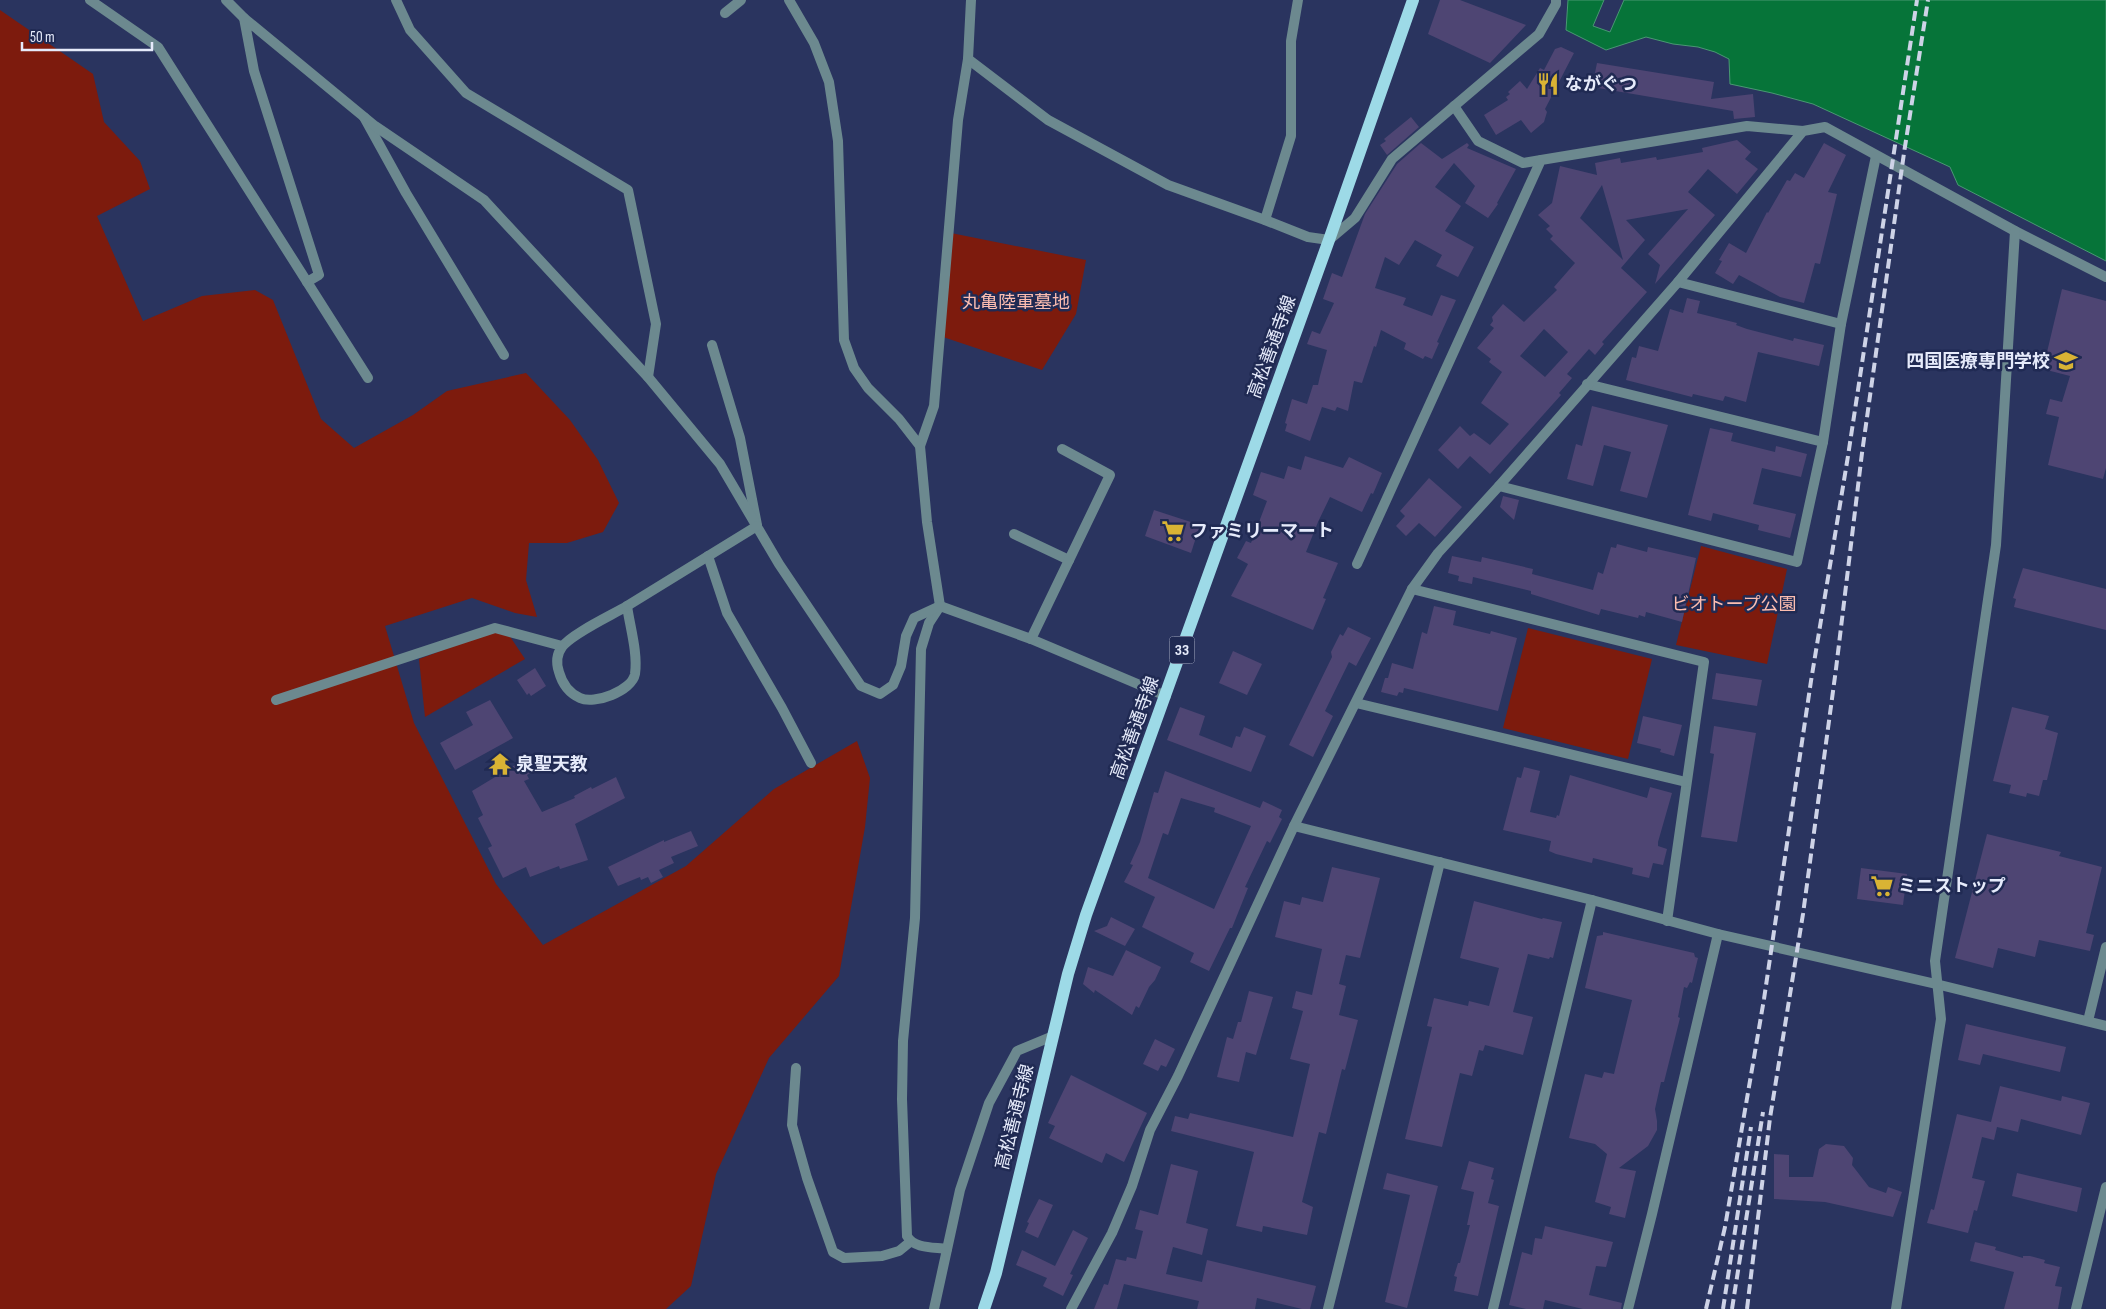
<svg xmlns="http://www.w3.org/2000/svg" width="2106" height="1309" viewBox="0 0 2106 1309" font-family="'Sofia Sans Condensed','Noto Sans JP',sans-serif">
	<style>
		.green { fill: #7d1b0d }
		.water { fill: #067439; stroke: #499873 }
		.building { fill: #4e4573; fill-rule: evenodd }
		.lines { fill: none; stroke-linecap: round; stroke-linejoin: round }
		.service { stroke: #6c898f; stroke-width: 10 }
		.minor { stroke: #6c898f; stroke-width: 10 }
		.tertiary { stroke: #6c898f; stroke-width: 10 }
		.primary { stroke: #9ddae7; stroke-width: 12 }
		.rail { stroke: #ced3e7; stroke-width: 4; stroke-dasharray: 10 5; stroke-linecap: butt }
		.labels { text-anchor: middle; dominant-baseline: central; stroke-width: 5; stroke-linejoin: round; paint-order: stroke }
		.shield { fill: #202a53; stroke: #abb1c9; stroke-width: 1 }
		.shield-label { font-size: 16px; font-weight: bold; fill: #e6ebfb }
		.poi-label { font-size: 18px; font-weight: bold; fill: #e6ebfb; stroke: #202a53; text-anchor: start }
		.park-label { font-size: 18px; fill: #fcbdb0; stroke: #202a53 }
		.street-label { font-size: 18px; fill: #e6ebfb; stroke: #202a53 }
	</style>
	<rect width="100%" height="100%" fill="#2a345f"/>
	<g class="green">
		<polygon points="0,10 93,74 104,122 140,161 150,189 97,216 143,321 202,296 255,290 273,300 321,419 354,448 413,415 447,391 526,373 570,420 598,460 619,503 603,532 567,543 529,543 526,580 537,617 515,613 472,598 385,626 414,723 496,884 543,945 686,866 774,789 857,741 870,778 865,827 839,976 769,1058 716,1174 691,1286 666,1309 0,1309"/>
		<polygon points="951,233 1086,260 1076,314 1042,370 943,337"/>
		<polygon points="1701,546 1787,569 1767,664 1676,645"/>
		<polygon points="1528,628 1652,659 1628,759 1503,728"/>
		<polygon points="494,631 509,635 525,659 425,717 419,659"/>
	</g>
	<polygon class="water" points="1568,0 1604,0 1593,26 1610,32 1624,0 2106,0 2106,261 1958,185 1950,167 1813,104 1772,93 1730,84 1729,59 1715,52 1698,47 1673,44 1646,37 1606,50 1566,30"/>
	<g class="building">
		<polygon points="1440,0 1460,0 1526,25 1490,63 1428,34"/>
		<polygon points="1561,47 1574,53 1545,109 1547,112 1544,122 1531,133 1521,120 1496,135 1484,115 1508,100 1506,97 1510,94 1508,92 1520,81 1527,89 1540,68 1544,70 1555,49"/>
		<polygon points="1597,63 1714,82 1711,99 1753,94 1755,117 1734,119 1733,111 1592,87"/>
		<polygon points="1411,117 1419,127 1387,155 1380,145 1386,141 1384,139"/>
		<path d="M1737,140L1751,152L1745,159L1758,169L1737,194L1708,169L1688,192L1715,215L1655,284L1660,265L1648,254L1688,209L1626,220L1645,240L1621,268L1647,292L1602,342L1604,344L1595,355L1589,349L1567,374L1572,378L1559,393L1561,395L1490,474L1470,456L1458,469L1438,450L1460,426L1470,436L1474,433L1490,445L1509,424L1481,403L1502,372L1489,362L1491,359L1477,348L1494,328L1490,325L1493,321L1492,317L1503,304L1524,322L1557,290L1554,287L1575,263L1550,239L1553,236L1546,229L1550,226L1538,215L1552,203L1560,166L1597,175L1595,163L1620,158L1621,163L1656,157L1657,160L1703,152L1702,148ZM1602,185L1613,223L1623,260L1580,218ZM1544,329L1568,352L1545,377L1520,356Z"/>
		<polygon points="1421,143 1442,159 1467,143 1469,145 1467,148 1516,169 1497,203 1498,204 1488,218 1465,203 1475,186 1454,163 1435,187 1461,206 1445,231 1474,247 1458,277 1436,266 1442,255 1415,240 1399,265 1385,257 1375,288 1406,298 1403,305 1432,316 1441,295 1456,300 1437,342 1439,343 1432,359 1425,356 1423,359 1404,349 1406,343 1381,330 1376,347 1374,346 1362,383 1354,381 1348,411 1337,407 1335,411 1322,407 1310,441 1285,431 1287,424 1285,423 1292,399 1307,404 1313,385 1318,385 1320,376 1327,350 1307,344 1312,331 1320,334 1334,303 1323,299 1332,273 1342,277 1365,214 1397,164"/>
		<polygon points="1824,143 1846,155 1828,192 1837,194 1820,264 1815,263 1804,303 1780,297 1739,275 1733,284 1715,273 1722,261 1719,260 1729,243 1746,253 1767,212 1768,213 1787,180 1790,181 1795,173 1804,178"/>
		<polygon points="2062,289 2106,301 2106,468 2103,479 2048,465 2059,417 2046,414 2050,399 2062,402 2070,376 2043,369"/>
		<polygon points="1687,298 1700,301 1697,313 1737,323 1736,325 1747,329 1793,341 1794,338 1824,345 1819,366 1758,352 1746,402 1725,396 1723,401 1693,394 1692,397 1626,380 1632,357 1636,358 1639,346 1658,351 1670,309 1683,313"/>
		<polygon points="1592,406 1668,425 1647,498 1620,491 1631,452 1604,445 1593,486 1567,479 1576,444 1582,446"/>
		<polygon points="1710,428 1733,433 1731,441 1775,452 1776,446 1807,454 1801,477 1762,468 1753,504 1796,514 1790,538 1758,530 1759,525 1713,513 1711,521 1688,515"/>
		<polygon points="1305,456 1343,468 1349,457 1382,473 1373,494 1371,493 1362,512 1330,497 1318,522 1306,552 1338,563 1323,598 1326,599 1313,630 1231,596 1248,564 1237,558 1246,541 1251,543 1267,501 1253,495 1261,472 1284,479 1288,466 1301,470"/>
		<polygon points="1429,478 1462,507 1435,537 1419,523 1406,536 1396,526 1405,516 1400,511"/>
		<polygon points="1503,496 1519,500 1514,520 1500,507"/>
		<polygon points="1154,510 1200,525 1191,553 1145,536"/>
		<polygon points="1617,544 1647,552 1648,547 1696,558 1682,622 1646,612 1645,617 1639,615 1638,618 1601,609 1599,615 1531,594 1531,591 1473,577 1472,584 1458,581 1459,576 1448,573 1452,556 1481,562 1482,557 1533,569 1532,574 1593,590 1598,572 1603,574 1611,547 1616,548"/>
		<polygon points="2023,568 2106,589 2106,630 2014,607 2016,599 2013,598"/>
		<polygon points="1434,606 1456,611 1453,625 1490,634 1491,631 1517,638 1498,711 1404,688 1403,693 1399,692 1397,696 1381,692 1385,678 1388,678 1392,663 1413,669 1422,632 1427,634"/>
		<polygon points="1348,627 1371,638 1356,666 1349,662 1325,711 1333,716 1313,757 1289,745 1332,657 1331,652 1340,634 1343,636"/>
		<polygon points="1233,651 1262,664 1247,695 1219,683"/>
		<polygon points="535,668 546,686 531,696 529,693 527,695 517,680"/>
		<polygon points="1716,673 1762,680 1757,706 1712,699"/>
		<polygon points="490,700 513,738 455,770 440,743 473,725 466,712"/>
		<polygon points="1180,707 1205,716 1199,735 1232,748 1236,736 1240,737 1244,727 1266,736 1251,772 1167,740"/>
		<polygon points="2012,707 2049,716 2045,729 2058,733 2047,780 2043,780 2039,796 2027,793 2026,797 2009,793 2011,785 1993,781"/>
		<polygon points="1643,716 1682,725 1674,756 1660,752 1661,749 1637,743"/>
		<polygon points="1714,726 1756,733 1737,842 1701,837 1714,754 1710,753"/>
		<polygon points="525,759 532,772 527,775 529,779 524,781 542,812 575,798 574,796 591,787 592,789 616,777 625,798 575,824 588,860 560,869 559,866 530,877 526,867 503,878 488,848 492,846 478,818 483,815 472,791"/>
		<polygon points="1524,767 1540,771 1530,812 1556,818 1557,815 1559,816 1570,775 1647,798 1650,787 1672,793 1658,842 1658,846 1667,849 1663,865 1653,863 1649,878 1632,874 1633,868 1593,858 1592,863 1556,854 1549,851 1551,841 1503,830 1517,777 1521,778"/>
		<path d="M1165,771L1260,808L1263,801L1282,810L1279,817L1282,819L1270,843L1267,841L1245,887L1248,888L1232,928H1230L1209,971L1190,962L1194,953L1142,927L1155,897L1124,882L1133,865L1130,864L1140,842L1154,792L1158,793ZM1181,798L1215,808L1214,812L1251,826L1214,909L1148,878L1163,833L1168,835Z"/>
		<polygon points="691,831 698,846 671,857 674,863 659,870 663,877 651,883 648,877 641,880 640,877 618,886 608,867 664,840 664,842"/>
		<polygon points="1987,834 2061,852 2059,856 2102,867 2086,933 2094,935 2090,951 2039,940 2035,957 1998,948 1993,968 1955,958"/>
		<polygon points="1332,867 1380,878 1360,958 1346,955 1339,984 1346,986 1339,1015 1358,1020 1345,1070 1342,1069 1326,1134 1319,1132 1302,1202 1313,1207 1307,1235 1263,1226 1262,1232 1236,1226 1254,1152 1171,1131 1175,1116 1188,1119 1190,1113 1293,1137 1310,1064 1290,1059 1303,1011 1292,1008 1296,991 1312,995 1322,949 1275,937 1284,901 1300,905 1302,897 1323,902"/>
		<polygon points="1861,868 1907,874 1903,905 1857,899"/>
		<polygon points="1474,901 1542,919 1543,918 1562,922 1553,958 1550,957 1549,959 1528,954 1513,1012 1533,1017 1523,1055 1485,1045 1483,1051 1479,1050 1472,1076 1460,1073 1442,1147 1405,1139 1432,1027 1427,1026 1434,998 1468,1006 1469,1001 1489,1006 1499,968 1460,958"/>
		<polygon points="1111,917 1135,929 1125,946 1094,931 1107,926"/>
		<polygon points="1603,932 1694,953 1695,957 1698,958 1692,983 1690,982 1687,988 1684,987 1678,1017 1680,1018 1664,1082 1661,1082 1655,1109 1657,1121 1657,1130 1648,1146 1619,1168 1636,1171 1625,1218 1609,1214 1611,1207 1595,1202 1607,1154 1595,1144 1569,1138 1585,1074 1602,1078 1604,1072 1614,1074 1632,1000 1585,988 1597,936 1603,935"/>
		<polygon points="1126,950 1161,967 1155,980 1149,987 1139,1008 1136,1006 1132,1015 1095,990 1094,993 1083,984 1088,967 1113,976"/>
		<polygon points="1249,991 1273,997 1256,1055 1246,1052 1239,1082 1217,1077 1227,1037 1233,1039 1238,1022 1241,1022"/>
		<polygon points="1966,1024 2066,1047 2060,1072 1983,1054 1980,1065 1958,1060"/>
		<polygon points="1155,1039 1175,1049 1166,1067 1161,1065 1158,1071 1143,1064"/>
		<polygon points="1071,1075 1147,1113 1124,1162 1106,1153 1102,1163 1049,1138 1055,1126 1048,1123"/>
		<polygon points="2000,1086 2061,1101 2062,1096 2090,1103 2081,1135 2021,1119 2018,1132 1997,1127 1994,1140 1982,1137 1972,1178 1985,1181 1977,1211 1974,1210 1968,1233 1927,1223 1931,1209 1934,1210 1957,1114 1991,1122"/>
		<polygon points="1826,1144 1844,1146 1853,1158 1852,1165 1869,1187 1886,1193 1888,1187 1902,1192 1893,1217 1825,1202 1774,1199 1774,1154 1789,1155 1789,1177 1813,1177 1819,1149"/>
		<polygon points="1469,1161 1494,1168 1491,1179 1494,1180 1488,1203 1499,1206 1478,1296 1454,1291 1457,1277 1454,1276 1458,1263 1460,1263 1470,1225 1467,1225 1474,1192 1461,1189"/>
		<polygon points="1171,1164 1198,1171 1186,1223 1208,1229 1202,1255 1173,1247 1166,1274 1202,1282 1207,1260 1316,1286 1310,1309 1302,1309 1257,1298 1255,1309 1197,1309 1199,1301 1124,1284 1117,1309 1094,1309 1104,1284 1108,1285 1116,1259 1126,1261 1127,1257 1136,1259 1143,1231 1135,1229 1140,1210 1158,1215"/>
		<polygon points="1387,1173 1438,1186 1407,1308 1385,1302 1410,1195 1383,1189"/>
		<polygon points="2017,1173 2082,1188 2077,1212 2012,1196"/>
		<polygon points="1039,1199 1053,1205 1038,1238 1025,1232 1029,1223 1027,1222"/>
		<polygon points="1545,1226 1613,1242 1606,1267 1596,1266 1589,1295 1622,1303 1621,1309 1583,1309 1545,1300 1543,1309 1526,1309 1509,1305 1522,1252 1532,1255 1535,1238 1542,1239"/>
		<polygon points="1073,1230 1088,1238 1070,1274 1073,1275 1063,1296 1043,1286 1047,1278 1016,1265 1022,1250 1055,1266"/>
		<polygon points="1975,1242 1996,1247 1995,1250 2023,1258 2023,1256 2030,1256 2045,1260 2044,1263 2060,1267 2055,1286 2062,1287 2058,1309 2004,1309 2014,1272 1970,1261"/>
	</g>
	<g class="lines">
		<g class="service">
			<polyline points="90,0 158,47 368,378"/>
			<polyline points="1454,106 1478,141 1523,163 1541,160"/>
			<polyline points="364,117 406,193 504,355"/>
			<polyline points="712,345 740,438 757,525"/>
			<polyline points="920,446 934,406 958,120 968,59"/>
			<polyline points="1014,534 1069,560"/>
			<path d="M627,606C630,627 638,653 635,674C632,691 594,705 580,698C569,693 562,683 559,672C556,663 556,655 562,647C571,634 612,615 627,606Z"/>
			<path d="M940,606L929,623L921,649L915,918L903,1041L902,1099L907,1236C914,1249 934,1247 947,1249"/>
			<polyline points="276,700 495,628 562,646"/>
			<polyline points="796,1068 792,1125 807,1178 833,1252 844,1258 882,1256 899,1251 910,1242"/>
		</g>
		<g class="minor">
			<polyline points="226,0 244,18"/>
			<polyline points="396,0 410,30 466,93 628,190 656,324 648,377"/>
			<polyline points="789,0 814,43 829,82 838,141 844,340 854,368 868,388 899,419 920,446 927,522 940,606"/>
			<polyline points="971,0 968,59 1048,120 1168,185 1265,220 1308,237 1329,240 1355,218 1392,159 1539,34 1556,4 1556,0"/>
			<polyline points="725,13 741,0"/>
			<polyline points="1265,220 1291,136 1291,41 1298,0"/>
			<polyline points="307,282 319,275 254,71 244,18 375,126 484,200 648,377 720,464 779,564 861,686 880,694 893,685 901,666 906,636 914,618 940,606 1031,639 1166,696"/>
			<polyline points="1678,282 1841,324"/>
			<polyline points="1587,384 1823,442"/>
			<polyline points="1499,486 1797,562 1823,442 1841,324 1876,156"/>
			<polyline points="708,556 727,613 782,708 811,763"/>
			<polyline points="1357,564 1541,160 1747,126 1803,131"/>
			<polyline points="1412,589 1704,662 1667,921"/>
			<polyline points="627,606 757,526"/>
			<polyline points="1031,639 1110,475 1062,449"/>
			<polyline points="1356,703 1686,782"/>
			<polyline points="2088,1021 2106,947"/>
			<polyline points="934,1309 960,1190 989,1103 1017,1051 1053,1036"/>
			<polyline points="1071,1309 1112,1233 1132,1186 1150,1130 1178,1076 1294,826"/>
			<polyline points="1493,1309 1592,900"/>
			<polyline points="1628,1309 1652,1214 1718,934"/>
		</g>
		<g class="tertiary">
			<polyline points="2106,277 2015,231 1825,127 1803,131 1678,282 1499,486 1438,553 1412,589 1294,826 1592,900 1718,934 1936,984 2106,1026"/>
			<polyline points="1328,1309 1440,862"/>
			<polyline points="1896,1309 1941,1019 1935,961 1996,545 2015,231"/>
			<polyline points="2076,1309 2106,1187"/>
		</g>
		<polyline class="primary" points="984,1309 996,1273 1068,974 1086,915 1329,240 1413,0"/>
		<g class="rail">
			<polyline points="1706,1309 1725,1227 1764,999 1811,681 1848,456 1917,0"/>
			<polyline points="1723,1309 1751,1127"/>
			<polyline points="1732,1309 1763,1112"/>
			<polyline points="1747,1309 1770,1118 1803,914 1836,669 1862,453 1904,153 1928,0"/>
		</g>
	</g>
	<defs>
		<symbol id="restaurant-bare" viewBox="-9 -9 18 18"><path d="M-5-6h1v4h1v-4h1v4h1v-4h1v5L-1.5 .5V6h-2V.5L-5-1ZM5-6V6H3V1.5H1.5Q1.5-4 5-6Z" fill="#d9b334" stroke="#202a53" stroke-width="2.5" paint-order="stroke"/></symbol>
		<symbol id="university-bare" viewBox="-9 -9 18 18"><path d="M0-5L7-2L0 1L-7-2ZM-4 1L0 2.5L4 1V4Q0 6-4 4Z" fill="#d9b334" stroke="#202a53" stroke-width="2.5" paint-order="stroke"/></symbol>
		<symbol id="supermarket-bare" viewBox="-9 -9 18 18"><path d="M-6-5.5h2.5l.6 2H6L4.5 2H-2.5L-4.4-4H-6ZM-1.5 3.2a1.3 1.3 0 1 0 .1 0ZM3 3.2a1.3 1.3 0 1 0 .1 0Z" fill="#d9b334" stroke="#202a53" stroke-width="2.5" paint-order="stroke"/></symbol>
		<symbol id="temple-bare" viewBox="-9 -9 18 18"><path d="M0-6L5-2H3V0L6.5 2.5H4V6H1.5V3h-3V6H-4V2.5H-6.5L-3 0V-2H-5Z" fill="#d9b334" stroke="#202a53" stroke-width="2.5" paint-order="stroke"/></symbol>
	</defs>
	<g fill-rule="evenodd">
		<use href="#restaurant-bare" x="1532" y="68" width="32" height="32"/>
		<use href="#university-bare" x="2050" y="345" width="32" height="32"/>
		<use href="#supermarket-bare" x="1157" y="515" width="32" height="32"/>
		<use href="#temple-bare" x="484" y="748" width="32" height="32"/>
		<use href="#supermarket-bare" x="1866" y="870" width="32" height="32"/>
	</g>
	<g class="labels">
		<rect class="shield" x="1169.5" y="636.5" width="25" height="27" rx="4"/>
		<g class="shield-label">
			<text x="1182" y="650">33</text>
		</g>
		<g class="poi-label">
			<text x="1565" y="84">ながぐつ</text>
			<text x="2050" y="361" text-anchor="end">四国医療専門学校</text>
			<text x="1190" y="531">ファミリーマート</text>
			<text x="516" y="764">泉聖天教</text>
			<text x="1898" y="886">ミニストップ</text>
		</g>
		<g class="park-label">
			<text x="1016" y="302">丸亀陸軍墓地</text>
			<text x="1734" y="604">ビオトープ公園</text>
		</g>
		<g class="street-label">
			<text transform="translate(1272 347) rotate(-70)">高松善通寺線</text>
			<text transform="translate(1135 728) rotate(-70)">高松善通寺線</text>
			<text transform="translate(1015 1117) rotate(-76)">高松善通寺線</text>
		</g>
	</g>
	<path d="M22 42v8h130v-8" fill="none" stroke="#e6ebfb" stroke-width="2.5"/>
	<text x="30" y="42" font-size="15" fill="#e6ebfb" stroke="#202a53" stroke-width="4" paint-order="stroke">50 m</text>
</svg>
